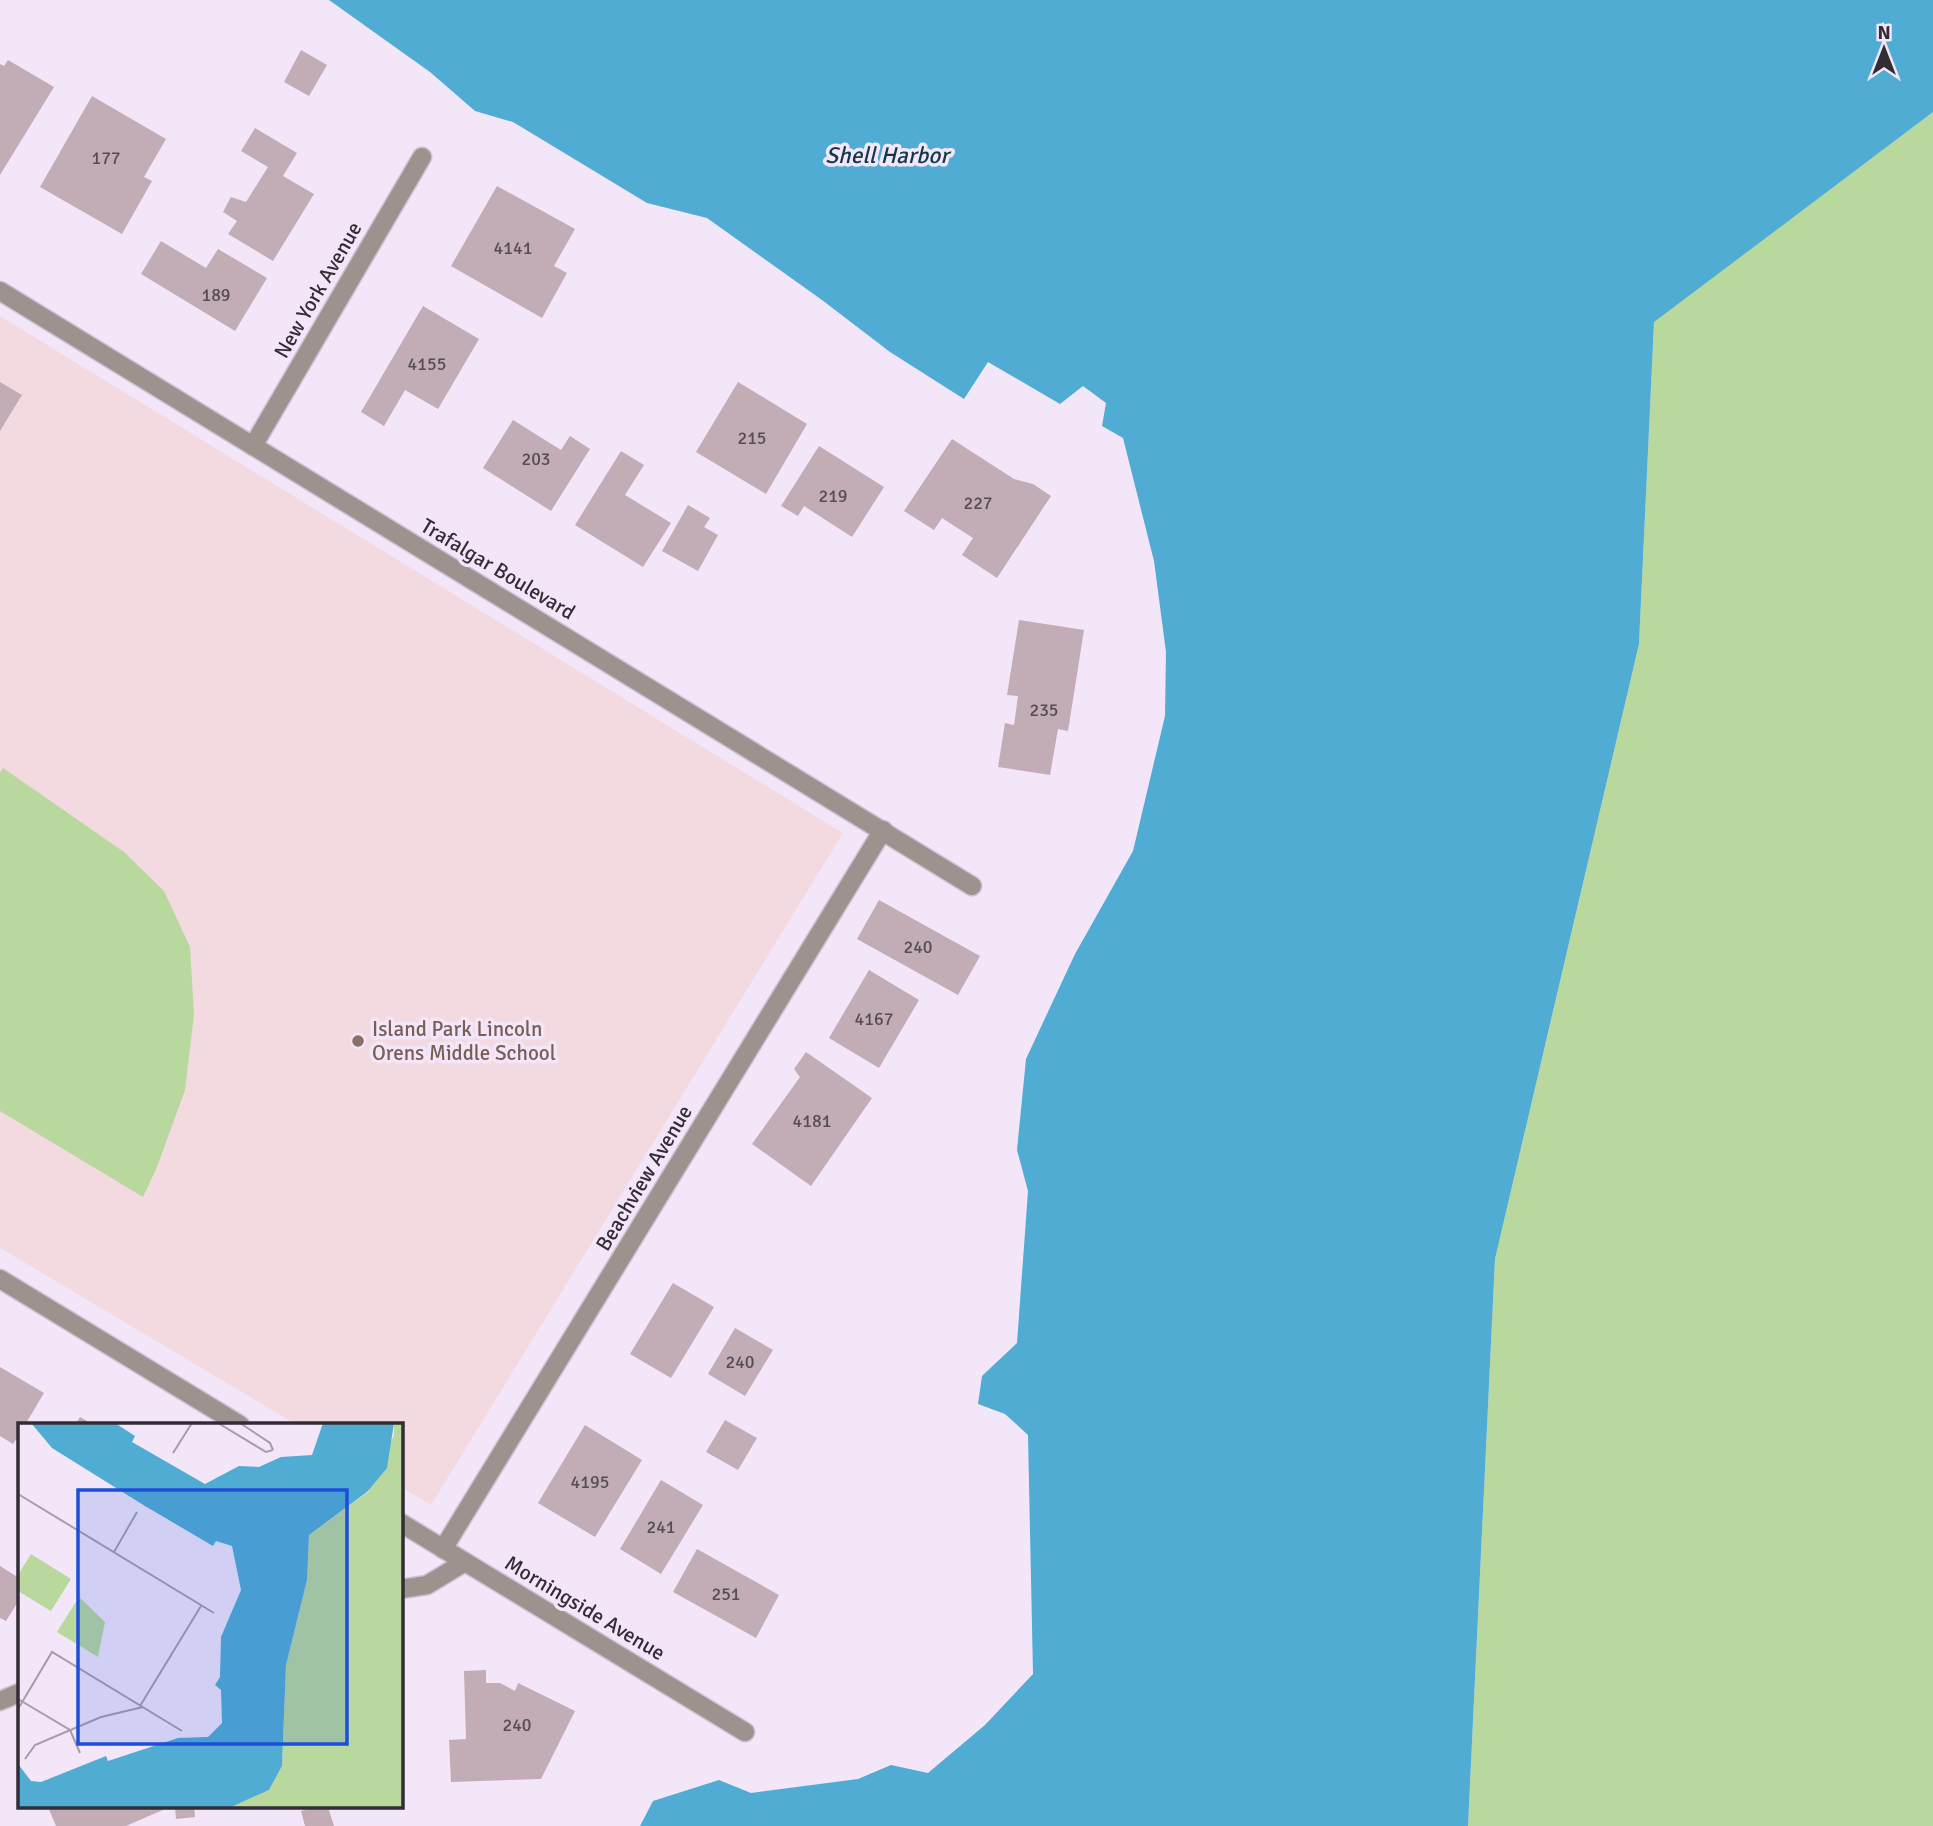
<svg xmlns="http://www.w3.org/2000/svg" width="1933" height="1826" viewBox="0 0 1933 1826" font-family="Signika,sans-serif">
	<style>
		.education { fill: #f3dae1 }
		.green { fill: #b8d89d }
		.water { fill: #50acd2 }
		.building { fill: #c2acb6 }
		.lines { fill: none; stroke-linecap: round; stroke-linejoin: round }
		.street-casing { stroke: #ccc1d2; stroke-width: 21 }
		.street { stroke: #9c938e; stroke-width: 18 }
		.education-dot { fill: #8d6e63; stroke: #f3e6f9; stroke-width: 2.5 }
		.labels { text-anchor: middle; dominant-baseline: central; stroke-width: 7; stroke-linejoin: round; paint-order: stroke }
		.number-label { font-size: 18px; fill: #564d54 }
		.street-label { font-size: 21px; fill: #322d34; stroke: #f3e6f9 }
		.education-label { font-size: 21px; fill: #785e54; stroke: #f3e6f9; text-anchor: start }
		.water-label { font-size: 23px; font-style: italic; fill: #103a4a; stroke: #f3e6f9 }
		.inset-road { fill: none; stroke: #a69caa; stroke-width: 2 }
		.view { fill: #1d4ed8; fill-opacity: 0.15; stroke: #1d4ed8; stroke-width: 3.5 }
		.inset-edge { fill: none; stroke: #322d34; stroke-width: 3.5 }
	</style>
	<rect width="100%" height="100%" fill="#f3e6f9"/>
	<polygon class="education" points="0,316 843,833 431,1505 401,1487 401,1425 297,1425 0,1248"/>
	<g class="green">
		<polygon points="1933,112 1933,1826 1468,1826 1495,1259 1639,644 1654,321"/>
		<polygon points="3,768 124,852 164,891 190,947 194,1015 185,1090 157,1167 143,1197 0,1111 0,773"/>
	</g>
	<polygon class="water" points="329,0 1933,0 1933,112 1654,322 1639,644 1495,1259 1468,1826 640,1826 653,1801 719,1780 751,1793 858,1779 891,1765 928,1773 985,1725 1033,1674 1028,1435 1005,1414 978,1404 982,1376 1017,1343 1028,1191 1017,1150 1026,1059 1075,954 1133,851 1165,716 1166,652 1154,561 1123,438 1102,426 1106,403 1083,386 1060,404 988,362 964,399 890,352 822,300 707,218 647,203 513,122 475,111 430,72"/>
	<g class="building">
		<polygon points="301,50 327,65 309,96 284,82"/>
		<polygon points="8,60 54,87 0,175 0,64 4,66"/>
		<polygon points="92,96 166,139 144,177 152,181 122,234 40,187"/>
		<polygon points="255,128 297,153 283,176 314,194 273,261 228,234 237,221 223,212 231,197 246,202 268,167 241,151"/>
		<polygon points="497,186 575,229 554,266 567,273 542,318 451,266"/>
		<polygon points="161,241 206,268 218,249 267,278 235,331 141,274"/>
		<polygon points="423,306 479,339 438,409 405,390 384,426 361,412"/>
		<polygon points="0,382 22,395 0,431"/>
		<polygon points="738,382 807,424 766,494 696,452"/>
		<polygon points="513,420 561,450 570,436 590,449 551,511 483,468"/>
		<polygon points="952,439 1014,479 1033,484 1051,496 997,578 962,555 973,538 942,518 934,530 904,511"/>
		<polygon points="819,446 884,487 852,537 804,506 798,516 781,506"/>
		<polygon points="621,451 644,465 625,495 671,523 643,567 575,525"/>
		<polygon points="688,505 710,518 704,527 718,535 698,571 662,551"/>
		<polygon points="1019,620 1084,630 1068,731 1058,729 1050,775 998,767 1005,723 1014,725 1018,696 1007,695"/>
		<polygon points="879,900 980,956 958,995 857,939"/>
		<polygon points="869,970 919,1000 879,1068 829,1038"/>
		<polygon points="806,1052 872,1098 811,1186 752,1144 800,1077 794,1069"/>
		<polygon points="673,1283 714,1307 671,1378 630,1354"/>
		<polygon points="735,1328 773,1350 745,1396 708,1374"/>
		<polygon points="0,1367 44,1393 25,1425 19,1425 19,1435 13,1444 0,1436"/>
		<polygon points="80,1417 94,1425 75,1425"/>
		<polygon points="725,1420 757,1438 738,1470 706,1452"/>
		<polygon points="585,1425 642,1460 595,1537 538,1503"/>
		<polygon points="661,1480 703,1505 661,1574 620,1549"/>
		<polygon points="697,1549 779,1595 756,1638 673,1592"/>
		<polygon points="0,1566 19,1578 19,1600 6,1621 0,1618"/>
		<polygon points="486,1670 486,1683 500,1683 515,1691 518,1683 575,1711 541,1779 451,1782 449,1740 466,1739 464,1671"/>
		<polygon points="48,1807 164,1807 165,1809 126,1826 56,1826"/>
		<polygon points="175,1807 194,1807 195,1817 176,1819"/>
		<polygon points="317,1807 328,1807 334,1826 305,1826 301,1811"/>
	</g>
	<g class="lines">
		<defs>
			<g id="street">
				<polyline points="0,291 972,886"/>
				<polyline points="253,446 422,157"/>
				<polyline points="0,1279 240,1425"/>
				<polyline points="401,1523 745,1732"/>
				<polyline points="443,1549 883,830"/>
				<polyline points="401,1589 427,1585 465,1562"/>
				<polyline points="0,1701 19,1693"/>
			</g>
		</defs>
		<use href="#street" class="street-casing"/>
		<use href="#street" class="street"/>
	</g>
	<circle class="education-dot" cx="358" cy="1041" r="7"/>
	<g class="labels">
		<g class="number-label">
			<text x="106" y="158">177</text>
			<text x="513" y="248">4141</text>
			<text x="216" y="295">189</text>
			<text x="427" y="364">4155</text>
			<text x="752" y="438">215</text>
			<text x="536" y="459">203</text>
			<text x="833" y="496">219</text>
			<text x="978" y="503">227</text>
			<text x="1044" y="710">235</text>
			<text x="918" y="947">240</text>
			<text x="874" y="1019">4167</text>
			<text x="812" y="1121">4181</text>
			<text x="740" y="1362">240</text>
			<text x="590" y="1482">4195</text>
			<text x="661" y="1527">241</text>
			<text x="726" y="1594">251</text>
			<text x="517" y="1725">240</text>
		</g>
		<g class="street-label">
			<text transform="translate(318 290) rotate(-60)">New York Avenue</text>
			<text transform="translate(498 569) rotate(31)">Trafalgar Boulevard</text>
			<text transform="translate(644 1178) rotate(-59)">Beachview Avenue</text>
			<text transform="translate(585 1608) rotate(31)">Morningside Avenue</text>
		</g>
		<g class="education-label">
			<text x="372" y="1029">Island Park Lincoln<tspan x="372" dy="24">Orens Middle School</tspan></text>
		</g>
		<g class="water-label">
			<text x="887" y="155">Shell Harbor</text>
		</g>
	</g>
	<g transform="translate(18 1423)">
		<rect width="385" height="385" fill="#f3e6f9"/>
		<path d="M376,0H385V385H211L251,367L264,343L268,242L289,157L291,112L350,69L376,12ZM13,131L53,156L33,188L0,168V152ZM61,174L87,199L80,234L39,209Z" fill="#b8d89d"/>
		<path d="M13,0H97L117,13L114,19L187,61L221,43L241,44L263,34L294,32L305,0H376L369,45L349,69L291,112L289,157L268,242L264,343L251,367L211,385H0V341L13,358L23,359L88,333L90,338L160,315L190,314L204,300L203,267L197,262L202,254L203,214L223,167L214,123L198,118L195,123L127,83L34,25Z" fill="#50acd2"/>
		<path class="inset-road" d="M200,0L248,29L255,27M222,0L252,20L255,27M155,30L174,0M0,71L196,190M96,129L119,89M0,276L52,307L62,330M122,283L183,183M0,286L34,229L164,308M7,336L17,322L83,294L125,284"/>
		<path class="view" d="M60,67H329V321H60Z"/>
		<rect width="385" height="385" class="inset-edge"/>
	</g>
	<g transform="translate(1884 49)" stroke="#f3e6f9" stroke-width="5" paint-order="stroke">
	<path d="M0-5L12 26L0 18L-12 26Z" fill="#322d34"/>
	<text y="-10" font-size="19" font-weight="bold" text-anchor="middle" fill="#322d34">N</text>
	</g>
</svg>
